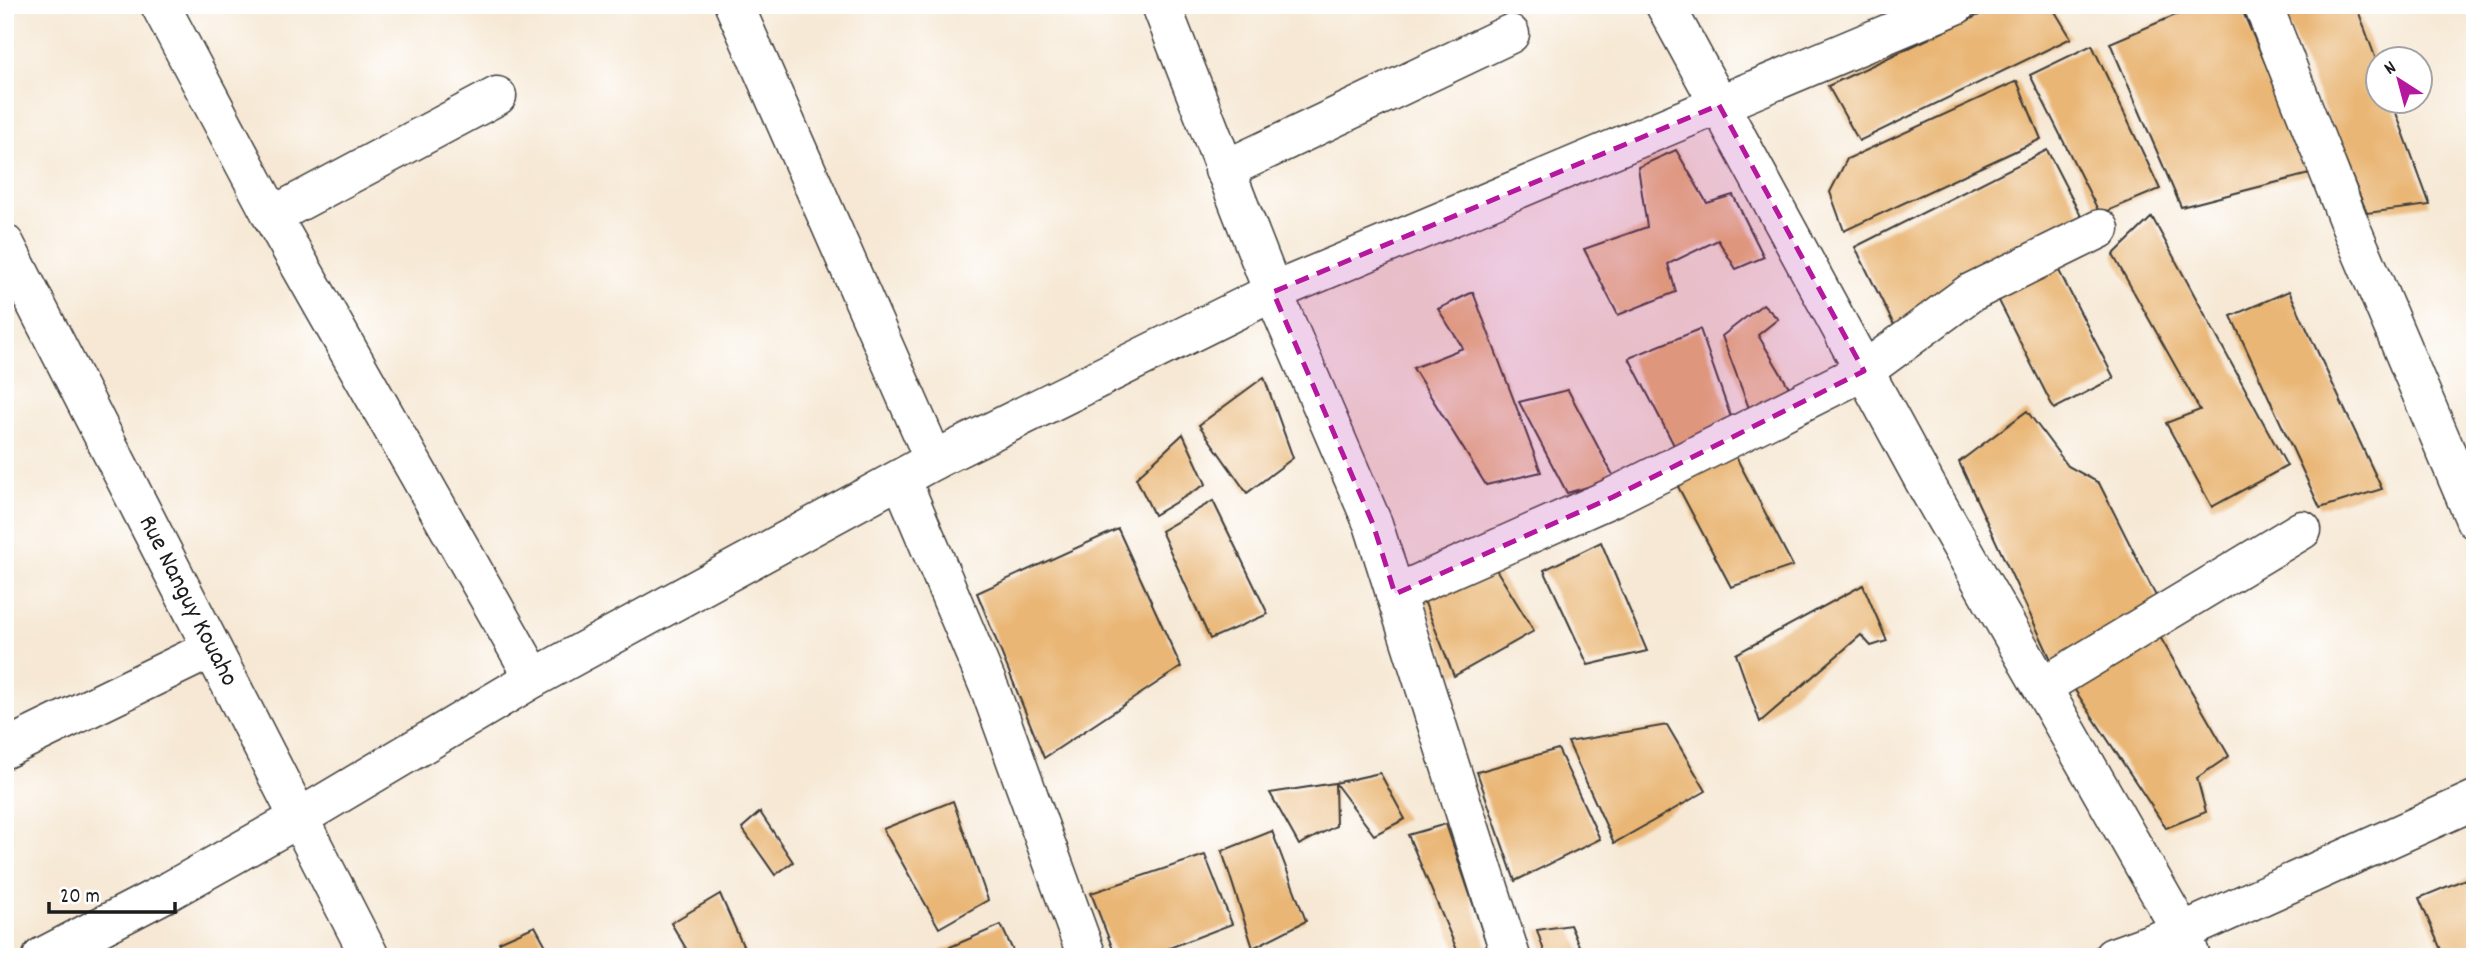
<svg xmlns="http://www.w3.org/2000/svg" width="2480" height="962" viewBox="0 0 2480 962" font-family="Dekko,sans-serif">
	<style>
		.building { fill: #e9b675 }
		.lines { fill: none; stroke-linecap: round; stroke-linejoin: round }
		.street-casing { stroke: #3d3b38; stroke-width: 41 }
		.street { stroke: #fff; stroke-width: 38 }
		.marked { fill: #b5179e; fill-opacity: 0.2; stroke: #b5179e; stroke-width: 5; stroke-dasharray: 14 9; stroke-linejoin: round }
		.labels { text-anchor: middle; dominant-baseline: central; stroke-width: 5; stroke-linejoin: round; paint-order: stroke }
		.street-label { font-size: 26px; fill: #1c1c1c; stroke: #fff }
	</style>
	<rect width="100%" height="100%" fill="#fff"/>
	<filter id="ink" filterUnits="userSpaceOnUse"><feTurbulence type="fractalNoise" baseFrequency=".0143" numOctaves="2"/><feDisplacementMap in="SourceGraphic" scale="14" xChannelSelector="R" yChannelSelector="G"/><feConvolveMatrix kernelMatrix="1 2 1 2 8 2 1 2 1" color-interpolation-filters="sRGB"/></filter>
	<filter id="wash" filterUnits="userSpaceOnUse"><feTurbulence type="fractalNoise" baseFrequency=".00686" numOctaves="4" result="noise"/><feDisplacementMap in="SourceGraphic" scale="28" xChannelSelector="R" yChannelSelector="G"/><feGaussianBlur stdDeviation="1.57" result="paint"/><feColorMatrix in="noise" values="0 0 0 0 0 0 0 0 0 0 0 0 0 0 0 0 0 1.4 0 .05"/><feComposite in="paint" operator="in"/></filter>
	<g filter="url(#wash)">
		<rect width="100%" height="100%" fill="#f6e8d4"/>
		<g id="blocks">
			<g class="building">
				<polygon points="2000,5 2051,5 2071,38 1859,141 1828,86"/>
				<polygon points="2199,5 2240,5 2313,173 2181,207 2110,43"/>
				<polygon points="2284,5 2356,5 2378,65 2378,102 2392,102 2430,205 2367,213 2281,6"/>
				<polygon points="2092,45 2160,189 2100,214 2030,75"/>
				<polygon points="2017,81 2041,139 1844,231 1830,192 1847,159"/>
				<polygon points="1676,150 1707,203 1733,195 1764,257 1736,269 1718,240 1668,264 1676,292 1618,315 1584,249 1647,227 1638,167"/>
				<polygon points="2047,150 2083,220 1895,327 1855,247"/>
				<polygon points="2152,217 2287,466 2212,507 2166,423 2200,410 2113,255"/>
				<polygon points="2055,263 2114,378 2054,409 1995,293"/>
				<polygon points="2289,291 2382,489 2320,508 2231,316"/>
				<polygon points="1473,292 1541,472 1486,485 1413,368 1463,348 1438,309"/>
				<polygon points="1763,304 1778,319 1758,335 1796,399 1752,416 1722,336"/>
				<polygon points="1700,329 1736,432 1678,453 1629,358"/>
				<polygon points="1264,377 1293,458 1247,493 1199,425"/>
				<polygon points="1568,390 1615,479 1567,493 1519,402"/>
				<polygon points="2027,411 2068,466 2099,483 2160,604 2054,666 1959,462"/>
				<polygon points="1183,434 1206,484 1154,515 1136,478"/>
				<polygon points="1733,451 1793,566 1731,587 1674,479"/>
				<polygon points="1213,501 1268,614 1210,639 1161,531"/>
				<polygon points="1118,529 1181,667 1044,758 977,593"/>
				<polygon points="1601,542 1647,651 1588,665 1544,570"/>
				<polygon points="1494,566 1534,631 1454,676 1421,593"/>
				<polygon points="1863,585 1887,641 1871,646 1861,635 1760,722 1736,654"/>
				<polygon points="2156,630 2229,756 2197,778 2206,812 2166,828 2067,678"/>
				<polygon points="1667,725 1706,791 1614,843 1568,742"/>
				<polygon points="1558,749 1600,839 1515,881 1477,772"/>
				<polygon points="1380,773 1405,819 1374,835 1335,783"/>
				<polygon points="1335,783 1336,826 1299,845 1270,793"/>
				<polygon points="953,801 988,900 939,928 883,829"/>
				<polygon points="760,812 793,862 775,875 742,828"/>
				<polygon points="1446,824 1491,957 1460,957 1408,835"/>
				<polygon points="1272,831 1306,921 1253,948 1222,851"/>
				<polygon points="1205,855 1232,924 1146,957 1116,957 1091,893"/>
				<polygon points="2475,875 2475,957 2444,957 2419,898"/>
				<polygon points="720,894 748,957 691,957 671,923"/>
				<polygon points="1001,925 1016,957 927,957"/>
				<polygon points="1570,925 1584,957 1546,957 1537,930"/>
				<polygon points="535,926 552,957 507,957 499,942"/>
			</g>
		</g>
	</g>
	<g filter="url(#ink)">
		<use href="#blocks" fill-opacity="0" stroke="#3d3b38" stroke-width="2"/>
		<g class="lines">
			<defs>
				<g id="street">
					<polyline points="160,5 272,216 534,678"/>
					<polyline points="734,5 934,460"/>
					<polyline points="1161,5 1273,292 1373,524 1511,957"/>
					<polyline points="1665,5 1929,490 2182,932 2191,957"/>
					<polyline points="2263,5 2352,230 2475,520"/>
					<polyline points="1224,170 1510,34"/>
					<polyline points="272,216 497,96"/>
					<path id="s1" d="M5,244L370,957"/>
					<polyline points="901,479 991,692 1087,957"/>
					<polyline points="1395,594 1613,497 1864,371 1970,293 2100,229"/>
					<polyline points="2042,687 2302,530"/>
					<polyline points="5,749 211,649"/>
					<polyline points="42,957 171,890 299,818 534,678 934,460 1273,292 1956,5"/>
					<polyline points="2113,957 2182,932 2475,800"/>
				</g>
			</defs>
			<use href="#street" class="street-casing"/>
			<use href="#street" class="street"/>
		</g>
	</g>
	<path class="marked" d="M1719,105L1864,371L1613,497L1395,594L1373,524L1273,292Z"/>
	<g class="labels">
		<g class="street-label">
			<text stroke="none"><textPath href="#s1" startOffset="401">Rue Nanguy Kouaho</textPath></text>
		</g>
	</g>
	<rect width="2480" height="962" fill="none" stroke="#fff" stroke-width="28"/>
	<g transform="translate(2399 80) rotate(324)"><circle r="33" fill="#ffffff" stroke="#a4a4a4" stroke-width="2"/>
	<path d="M0-5L12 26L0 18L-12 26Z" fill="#b5179e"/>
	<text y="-10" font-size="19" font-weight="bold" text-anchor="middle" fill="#1c1c1c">N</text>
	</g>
	<path d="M49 902v10h126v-10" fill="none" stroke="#1c1c1c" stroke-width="3.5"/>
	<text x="60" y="902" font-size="21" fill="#1c1c1c" stroke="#ffffff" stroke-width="5" paint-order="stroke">20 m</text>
</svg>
